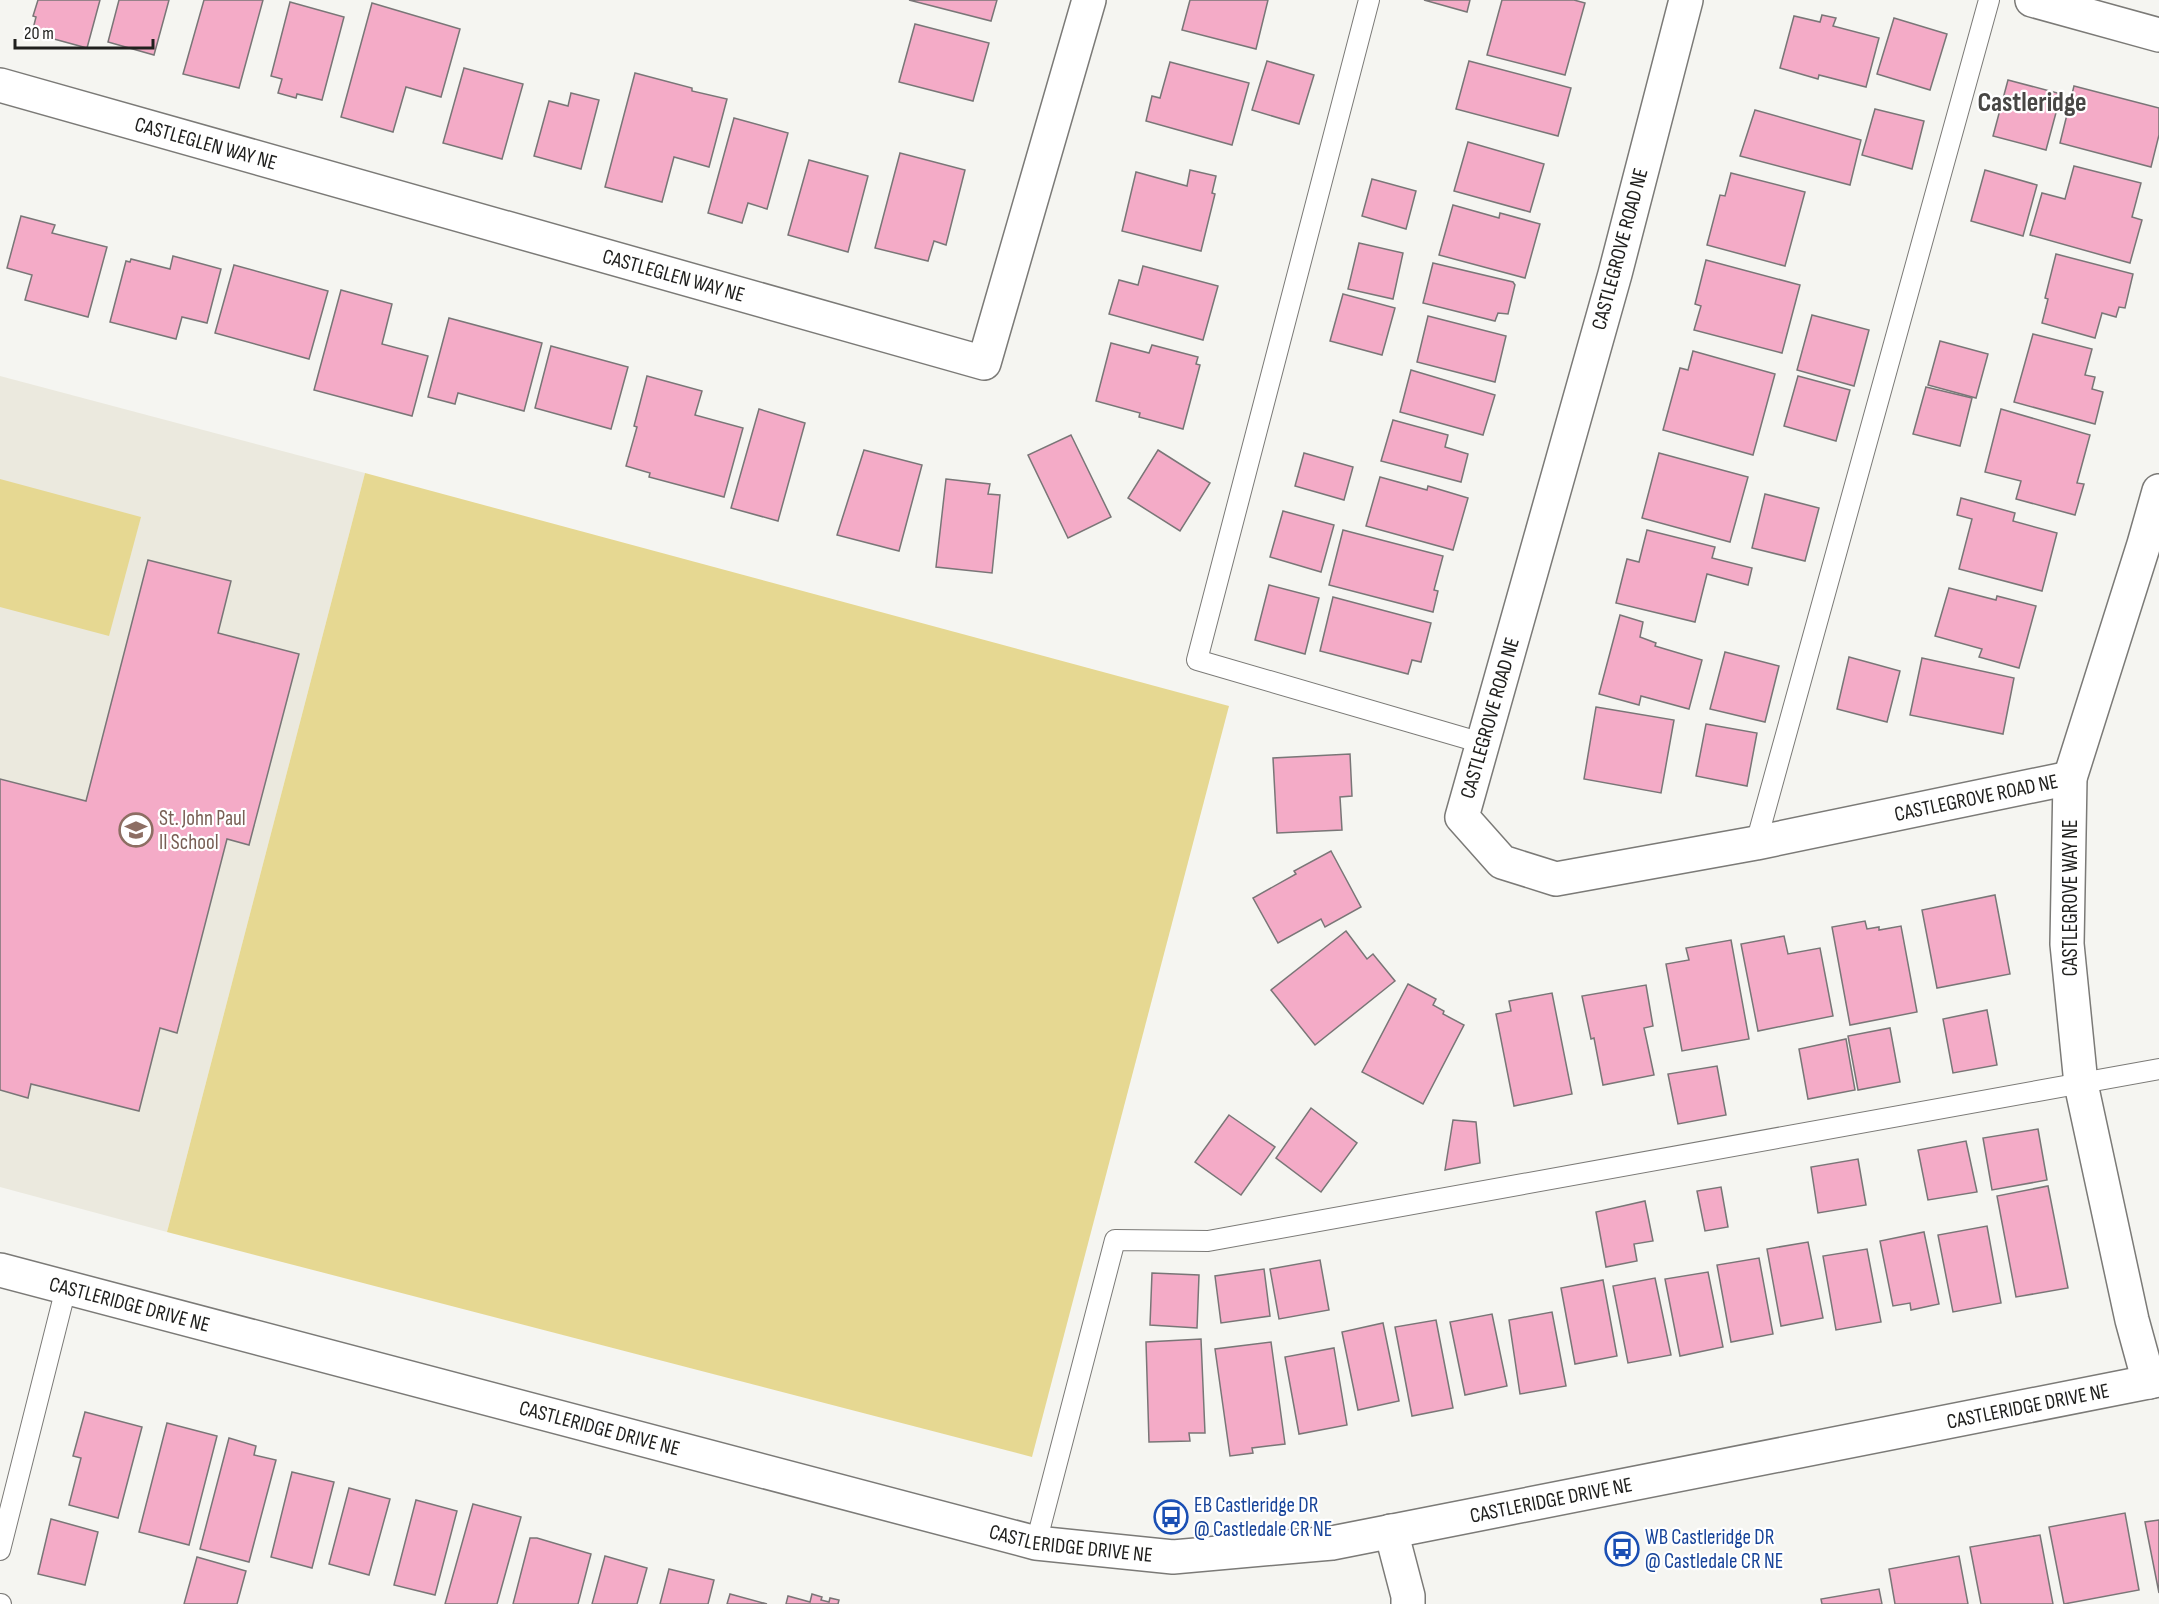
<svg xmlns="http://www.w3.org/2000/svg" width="2159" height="1604" viewBox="0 0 2159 1604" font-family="'Sofia Sans Condensed',sans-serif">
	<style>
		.built { fill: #ebe9de }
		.green { fill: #e6d892 }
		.building { fill: #f4abc7; stroke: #797677; stroke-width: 1.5 }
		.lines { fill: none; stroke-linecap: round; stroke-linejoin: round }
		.lane-casing { stroke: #7b7a77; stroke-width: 22 }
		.street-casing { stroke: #7b7a77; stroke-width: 36 }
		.secondary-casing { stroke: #7b7a77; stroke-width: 36 }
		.lane { stroke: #fff; stroke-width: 20 }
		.street { stroke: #fff; stroke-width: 33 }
		.secondary { stroke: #fff; stroke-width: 33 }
		.labels { text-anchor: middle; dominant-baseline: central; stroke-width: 4.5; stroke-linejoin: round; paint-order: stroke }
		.street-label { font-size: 21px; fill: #20201e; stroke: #fff }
		.education-label { font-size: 21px; fill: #785e54; stroke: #fff; text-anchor: start }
		.transit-label { font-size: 21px; fill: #164399; stroke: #fff; text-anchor: start }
		.district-label { font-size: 27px; font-weight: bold; fill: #474644; stroke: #fff }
	</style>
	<rect width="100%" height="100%" fill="#f5f5f1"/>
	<polygon class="built" points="0,376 365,473 167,1232 0,1187"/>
	<g class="green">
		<polygon points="365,473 1229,706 1032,1457 167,1232"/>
		<polygon points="0,479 141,517 109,636 0,607"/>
	</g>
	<g class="building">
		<polygon points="38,0 100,0 87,48 32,33 36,17 33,16"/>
		<polygon points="119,0 169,0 154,55 108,42"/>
		<polygon points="204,0 263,0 239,88 183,74"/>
		<polygon points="909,0 997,0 991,21"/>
		<polygon points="1190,0 1268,0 1256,49 1182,30"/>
		<polygon points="1424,0 1470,0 1467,12"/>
		<polygon points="1502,0 1574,0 1585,3 1565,75 1487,55"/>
		<polygon points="290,2 344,17 322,100 297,94 296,98 278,93 282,79 271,76"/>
		<polygon points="372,3 460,29 441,97 406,87 393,132 341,117"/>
		<polygon points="1822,15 1836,18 1833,26 1879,38 1866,87 1819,75 1818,79 1780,68 1794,16 1820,22"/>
		<polygon points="1894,18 1947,34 1930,90 1877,74"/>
		<polygon points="915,24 989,43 973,101 899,82"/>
		<polygon points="1267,61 1314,75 1299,124 1252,110"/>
		<polygon points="1469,61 1571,88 1558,136 1456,109"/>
		<polygon points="1170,62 1249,83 1232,145 1146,121 1152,96 1160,98"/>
		<polygon points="464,68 523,84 502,159 443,143"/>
		<polygon points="635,73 692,88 692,91 727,99 709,167 674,157 662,202 605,187"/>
		<polygon points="2008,80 2061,94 2046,150 1993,136"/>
		<polygon points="2074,86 2159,108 2159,135 2151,167 2060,143"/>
		<polygon points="571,93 599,100 581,169 534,156 549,101 568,106"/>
		<polygon points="1875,109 1924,121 1912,169 1862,155"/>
		<polygon points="1755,110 1861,140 1850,185 1740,156"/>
		<polygon points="734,118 788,133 767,209 748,203 742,223 708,213"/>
		<polygon points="1468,142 1544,164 1530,212 1454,191"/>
		<polygon points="900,153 965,170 946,245 934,241 928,261 875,248"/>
		<polygon points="809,160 868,176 848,252 788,235"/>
		<polygon points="2074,166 2141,183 2132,217 2142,220 2130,263 2030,235 2042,193 2065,199"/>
		<polygon points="1190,170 1216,176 1212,193 1215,194 1201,251 1122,231 1136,172 1187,186"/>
		<polygon points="1985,170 2037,185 2023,236 1971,221"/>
		<polygon points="1731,173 1805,192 1785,266 1707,245 1720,195 1725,196"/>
		<polygon points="1372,179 1416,191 1406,229 1362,216"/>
		<polygon points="1453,205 1499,218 1500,213 1540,224 1525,278 1439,255"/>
		<polygon points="21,216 55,225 52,233 107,247 88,317 25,300 32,275 7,268"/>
		<polygon points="1359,243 1403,253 1393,299 1348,289"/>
		<polygon points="2056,254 2133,274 2125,308 2119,307 2116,317 2102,313 2095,338 2042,323 2048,299 2045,298"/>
		<polygon points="173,256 221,269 207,323 182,317 176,339 110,322 126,261 130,262 131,259 170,269"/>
		<polygon points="1706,260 1800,285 1782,353 1694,330 1701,306 1695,304"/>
		<polygon points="1433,263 1513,282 1515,285 1508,314 1498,313 1495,321 1423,303"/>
		<polygon points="234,265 328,291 309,359 215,333"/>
		<polygon points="1143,266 1218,286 1203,340 1109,314 1119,280 1138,285"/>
		<polygon points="341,290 392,304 382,344 428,356 412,416 314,390"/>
		<polygon points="1343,294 1395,308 1382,355 1330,341"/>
		<polygon points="1812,315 1869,330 1854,386 1797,370"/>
		<polygon points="1428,316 1506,336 1495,382 1417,362"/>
		<polygon points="449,318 542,343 524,411 458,393 455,404 428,397"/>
		<polygon points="2033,334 2092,349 2085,375 2095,377 2092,389 2103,392 2095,424 2014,402"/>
		<polygon points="1940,341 1988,354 1976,398 1928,385"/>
		<polygon points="1111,343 1149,353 1152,345 1198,357 1196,364 1200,365 1183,429 1139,417 1140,413 1096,401"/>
		<polygon points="551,346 628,367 611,429 535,408"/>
		<polygon points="1693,351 1775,374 1753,455 1663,430 1680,368 1688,370"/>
		<polygon points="1411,370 1495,395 1483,435 1400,412"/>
		<polygon points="647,376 702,391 695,415 743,428 724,497 649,477 650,473 626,466 637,427 634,426"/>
		<polygon points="1798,376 1850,390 1836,441 1784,426"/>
		<polygon points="1926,387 1972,398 1960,446 1913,434"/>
		<polygon points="759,409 805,423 778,521 731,508"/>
		<polygon points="2001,409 2090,435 2077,483 2084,484 2075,515 2016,499 2021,481 1985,472"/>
		<polygon points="1393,420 1448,435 1445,447 1468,454 1461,482 1381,461"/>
		<polygon points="1071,435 1111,517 1068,538 1028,455"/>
		<polygon points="864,450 922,465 899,551 837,535"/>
		<polygon points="1158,450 1210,483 1180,531 1128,498"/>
		<polygon points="1304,453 1353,467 1344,500 1295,486"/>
		<polygon points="1659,453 1748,477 1730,542 1642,518"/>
		<polygon points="1380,477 1427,490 1428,486 1468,498 1453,550 1366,526"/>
		<polygon points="946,479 990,484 988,494 1000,495 992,573 936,567"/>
		<polygon points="1765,494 1819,508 1805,561 1752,548"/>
		<polygon points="1961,498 2015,513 2013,521 2057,533 2042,591 1959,569 1972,519 1957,515"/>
		<polygon points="1283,511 1334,525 1321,572 1270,557"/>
		<polygon points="1343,530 1443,556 1434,590 1438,591 1433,612 1329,585"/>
		<polygon points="1647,530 1715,547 1712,558 1752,568 1748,585 1707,574 1695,622 1616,603 1627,559 1639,562"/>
		<polygon points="148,560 231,581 218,633 299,654 249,845 227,839 177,1033 160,1028 139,1111 31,1084 28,1098 0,1090 0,779 86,801"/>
		<polygon points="1269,585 1319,598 1305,654 1255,640"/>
		<polygon points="1949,588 1996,600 1997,596 2036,606 2019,668 1979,657 1982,649 1935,636"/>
		<polygon points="1333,597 1431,623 1421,662 1412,660 1408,674 1320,651"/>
		<polygon points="1620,615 1643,622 1640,637 1656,643 1655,646 1702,660 1689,709 1641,696 1639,705 1599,694"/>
		<polygon points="1725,652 1779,666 1765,722 1710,709"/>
		<polygon points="1849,657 1900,671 1887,722 1837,709"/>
		<polygon points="1922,658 2014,678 2003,734 1910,715"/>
		<polygon points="1596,707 1674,720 1661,793 1584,779"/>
		<polygon points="1706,724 1757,733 1747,786 1696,776"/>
		<polygon points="1350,754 1352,796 1340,797 1342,830 1277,833 1273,758"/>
		<polygon points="1331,851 1361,907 1325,927 1321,919 1278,943 1253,898 1296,874 1294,871"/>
		<polygon points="1995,895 2010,974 1937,988 1922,910"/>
		<polygon points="1865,921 1867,929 1879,927 1879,930 1901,926 1917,1012 1850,1025 1832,927"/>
		<polygon points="1346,931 1367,959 1373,954 1395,981 1315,1045 1271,990"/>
		<polygon points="1784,936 1788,954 1820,948 1833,1016 1758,1031 1741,944"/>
		<polygon points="1731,940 1749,1039 1682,1051 1666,964 1689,960 1686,948"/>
		<polygon points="1408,984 1436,999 1433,1005 1444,1011 1443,1014 1464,1025 1423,1104 1362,1072"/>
		<polygon points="1646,985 1653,1026 1644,1028 1654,1075 1603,1085 1594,1038 1591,1039 1582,996"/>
		<polygon points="1552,993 1572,1094 1514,1106 1496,1014 1511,1011 1509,1001"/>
		<polygon points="1987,1010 1997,1065 1953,1073 1943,1019"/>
		<polygon points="1890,1028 1900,1082 1858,1090 1848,1036"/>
		<polygon points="1846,1039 1855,1090 1808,1099 1799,1049"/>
		<polygon points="1717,1066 1726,1115 1678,1124 1668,1074"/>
		<polygon points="1311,1108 1357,1143 1321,1192 1276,1158"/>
		<polygon points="1229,1115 1275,1147 1241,1195 1195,1162"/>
		<polygon points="1453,1120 1476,1122 1480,1163 1445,1170"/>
		<polygon points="2038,1129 2047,1180 1992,1190 1983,1138"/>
		<polygon points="1966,1141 1977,1192 1928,1200 1918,1150"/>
		<polygon points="1858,1159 1866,1205 1818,1213 1811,1167"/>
		<polygon points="2048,1186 2068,1288 2016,1297 1997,1196"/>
		<polygon points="1721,1187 1728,1227 1705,1231 1697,1191"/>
		<polygon points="1645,1201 1653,1241 1634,1244 1637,1261 1606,1267 1596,1212"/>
		<polygon points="1987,1226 2001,1303 1953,1312 1938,1235"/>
		<polygon points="1924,1232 1939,1304 1911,1310 1910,1303 1893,1306 1880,1241"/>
		<polygon points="1808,1242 1823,1318 1781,1326 1767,1249"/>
		<polygon points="1867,1249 1881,1322 1836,1330 1823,1256"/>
		<polygon points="1759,1258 1773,1334 1731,1342 1717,1265"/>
		<polygon points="1320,1260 1329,1310 1279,1319 1270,1269"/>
		<polygon points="1264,1269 1270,1316 1221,1323 1215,1276"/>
		<polygon points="1708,1272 1723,1347 1680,1356 1665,1279"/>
		<polygon points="1152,1273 1199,1275 1197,1328 1150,1325"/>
		<polygon points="1655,1278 1671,1355 1628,1363 1613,1286"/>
		<polygon points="1603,1280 1617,1356 1575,1364 1561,1288"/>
		<polygon points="1552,1312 1566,1386 1520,1394 1509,1320"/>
		<polygon points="1492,1314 1507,1386 1465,1395 1450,1322"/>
		<polygon points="1436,1320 1453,1408 1412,1416 1395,1327"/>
		<polygon points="1383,1323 1399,1401 1358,1410 1342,1332"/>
		<polygon points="1201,1339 1205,1433 1189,1433 1190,1441 1149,1442 1146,1342"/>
		<polygon points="1271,1342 1285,1444 1252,1448 1253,1453 1230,1456 1215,1349"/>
		<polygon points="1334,1348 1347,1425 1299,1434 1285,1357"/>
		<polygon points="85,1412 142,1427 118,1518 69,1505 81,1458 73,1456"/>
		<polygon points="167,1423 217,1436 189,1545 139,1532"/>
		<polygon points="229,1438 256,1446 254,1455 276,1460 249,1562 200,1549"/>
		<polygon points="292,1472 334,1482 312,1568 271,1557"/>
		<polygon points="349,1488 390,1499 369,1575 329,1564"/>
		<polygon points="416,1500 457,1511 435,1595 394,1585"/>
		<polygon points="473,1504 521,1517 497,1604 445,1604"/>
		<polygon points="2125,1513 2139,1590 2064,1604 2049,1527"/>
		<polygon points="51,1519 98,1532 85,1585 38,1574"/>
		<polygon points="2159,1520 2159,1593 2145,1522"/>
		<polygon points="2040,1535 2053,1604 1981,1604 1970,1547"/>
		<polygon points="530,1538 537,1538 591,1554 578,1604 513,1604"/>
		<polygon points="605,1556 647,1568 637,1604 592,1604"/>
		<polygon points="1959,1556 1968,1604 1895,1604 1889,1569"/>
		<polygon points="197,1557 246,1571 237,1604 184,1604"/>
		<polygon points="669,1569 714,1580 708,1604 660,1604"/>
		<polygon points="1879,1589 1882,1604 1822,1604 1821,1599"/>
		<polygon points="730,1594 767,1604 727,1604"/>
		<polygon points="812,1594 822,1597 821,1600 829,1602 830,1598 839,1600 838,1604 786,1604 788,1596 810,1602"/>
	</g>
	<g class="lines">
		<defs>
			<g id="lane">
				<polyline points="1369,0 1197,660 1482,743"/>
				<polyline points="1756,843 1989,0"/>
				<polyline points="1036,1543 1115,1240 1208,1241 2159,1069"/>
				<polyline points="0,1550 66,1288"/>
				<polyline points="0,1604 1,1604"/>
			</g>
			<g id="street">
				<path id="s1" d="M1686,0L1615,274L1462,817L1502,862L1556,879L1756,843L2070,778"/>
				<polyline points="2032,0 2159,35"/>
				<path id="s2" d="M0,85L984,363L1089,0"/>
				<polyline points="2149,1382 2132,1320 2081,1084 2067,944 2070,778 2144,544 2159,491"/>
				<polyline points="1391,1531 1408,1596 1408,1604"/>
			</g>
			<g id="secondary">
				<path id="s3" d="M0,1270L1036,1543L1173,1557L1332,1543L2159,1380"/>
			</g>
		</defs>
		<use href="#lane" class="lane-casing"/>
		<use href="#street" class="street-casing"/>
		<use href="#secondary" class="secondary-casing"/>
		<use href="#lane" class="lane"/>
		<use href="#street" class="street"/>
		<use href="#secondary" class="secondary"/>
	</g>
	<defs>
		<symbol id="school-ring" viewBox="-11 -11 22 22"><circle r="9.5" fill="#fff" stroke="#8d6e63" stroke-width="1.5"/><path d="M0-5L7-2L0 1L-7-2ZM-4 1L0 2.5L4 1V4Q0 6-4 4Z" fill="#8d6e63"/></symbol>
		<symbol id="bus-ring" viewBox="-11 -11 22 22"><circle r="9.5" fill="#fff" stroke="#1a4fb4" stroke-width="1.5"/><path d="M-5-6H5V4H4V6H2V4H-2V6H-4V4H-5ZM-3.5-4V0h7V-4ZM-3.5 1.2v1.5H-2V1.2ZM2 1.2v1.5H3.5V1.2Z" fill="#1a4fb4"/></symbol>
	</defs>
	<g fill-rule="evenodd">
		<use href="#school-ring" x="117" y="811" width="38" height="38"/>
		<use href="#bus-ring" x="1152" y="1498" width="38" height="38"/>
		<use href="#bus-ring" x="1603" y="1530" width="38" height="38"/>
	</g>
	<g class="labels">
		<g class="street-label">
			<text stroke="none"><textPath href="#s2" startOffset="214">CASTLEGLEN WAY NE</textPath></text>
			<text transform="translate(1620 249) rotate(-75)">CASTLEGROVE ROAD NE</text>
			<text stroke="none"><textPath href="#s2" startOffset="700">CASTLEGLEN WAY NE</textPath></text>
			<text transform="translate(1490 718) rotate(-74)">CASTLEGROVE ROAD NE</text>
			<text stroke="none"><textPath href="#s1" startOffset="1392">CASTLEGROVE ROAD NE</textPath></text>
			<text transform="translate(2070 898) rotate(-90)">CASTLEGROVE WAY NE</text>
			<text stroke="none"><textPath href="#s3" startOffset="134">CASTLERIDGE DRIVE NE</textPath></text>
			<text stroke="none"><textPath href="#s3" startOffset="2078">CASTLERIDGE DRIVE NE</textPath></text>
			<text stroke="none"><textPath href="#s3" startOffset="620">CASTLERIDGE DRIVE NE</textPath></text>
			<text stroke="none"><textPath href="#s3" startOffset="1592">CASTLERIDGE DRIVE NE</textPath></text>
			<text stroke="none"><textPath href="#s3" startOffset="1106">CASTLERIDGE DRIVE NE</textPath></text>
		</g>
		<g class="education-label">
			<text x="159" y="818">St. John Paul<tspan x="159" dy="24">II School</tspan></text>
		</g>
		<g class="transit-label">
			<text x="1194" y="1505">EB Castleridge DR<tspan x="1194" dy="24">@ Castledale CR NE</tspan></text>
			<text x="1645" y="1537">WB Castleridge DR<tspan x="1645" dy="24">@ Castledale CR NE</tspan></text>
		</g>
		<g class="district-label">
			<text x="2032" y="103">Castleridge</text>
		</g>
	</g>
	<path d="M15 39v9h138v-9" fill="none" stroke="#20201e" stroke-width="3"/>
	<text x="24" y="39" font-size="18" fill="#20201e" stroke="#ffffff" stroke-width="4.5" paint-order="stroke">20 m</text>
</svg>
